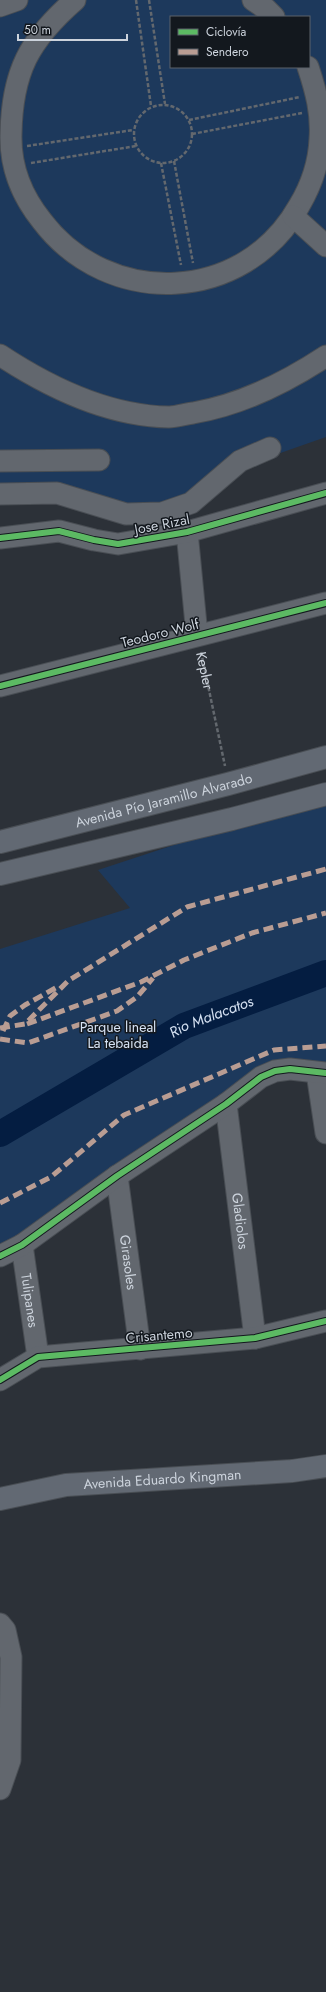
<svg xmlns="http://www.w3.org/2000/svg" width="326" height="1992" viewBox="0 0 326 1992" font-family="Jost,sans-serif">
	<style>
		.green { fill: #1d395c; fill-rule: evenodd }
		.lines { fill: none; stroke-linecap: round; stroke-linejoin: round }
		.river { stroke: #041d41; stroke-width: 26 }
		.minor-casing { stroke: #494e54; stroke-width: 23 }
		.major-casing { stroke: #494e54; stroke-width: 24 }
		.path { stroke: #63686e; stroke-width: 2.5; stroke-dasharray: 4 2; stroke-linecap: butt }
		.minor { stroke: #62676e; stroke-width: 21 }
		.major { stroke: #626973; stroke-width: 22 }
		.quiet { stroke: #b99d93; stroke-width: 5; stroke-dasharray: 10 5; stroke-linecap: butt }
		.cycleway-casing { stroke: #13181e; stroke-width: 8 }
		.cycleway { stroke: #5cba63; stroke-width: 6 }
		.labels { text-anchor: middle; dominant-baseline: central; stroke-width: 3; stroke-linejoin: round; paint-order: stroke }
		.street-label { font-size: 14px; fill: #ccd3dc; stroke: #13181e }
		.park-label { font-size: 14px; fill: #d7e3f4; stroke: #13181e }
		.water-label { font-size: 15px; font-style: italic; fill: #d5e1f2; stroke: #13181e }
	</style>
	<rect width="100%" height="100%" fill="#2c3138"/>
	<g class="green">
		<path d="M0,0H326V437L243,466L200,508L54,499L0,503ZM171,17H309V67H171Z"/>
		<polygon points="326,795 326,1073 290,1069 0,1256 0,949 130,908 98,870"/>
	</g>
	<g class="lines">
		<path class="river" id="s1" d="M0,1134L184,1026L326,973"/>
		<defs>
			<g id="minor">
				<path d="M75,0C29,40 12,72 11,134C10,167 21,195 42,221C109,309 244,304 299,206C311,186 319,163 320,139C322,114 316,91 308,67"/>
				<polyline points="253,0 266,9 274,17"/>
				<polyline points="0,6 17,0"/>
				<polyline points="293,216 326,246"/>
				<path d="M0,355C50,388 108,416 169,417C177,417 185,414 193,413C241,405 285,383 326,356"/>
				<polyline points="0,461 99,460"/>
				<polyline points="0,494 57,493 126,514 162,513 191,503 240,461 270,448"/>
				<polyline points="187,532 197,635"/>
				<polyline points="0,538 59,531 94,540 118,544 187,532 326,493"/>
				<polyline points="0,686 326,603"/>
				<polyline points="317,1073 326,1133"/>
				<path id="s3" d="M226,1104L255,1338"/>
				<path id="s4" d="M117,1176L140,1349"/>
				<path id="s5" d="M22,1245L38,1357"/>
				<polyline points="0,1256 22,1245 117,1176 226,1104 261,1077 275,1071 290,1069 326,1073"/>
				<polyline points="0,1380 38,1357 255,1338 326,1321"/>
				<polyline points="0,1624 5,1630 11,1657 10,1760 0,1789"/>
			</g>
			<g id="major">
				<path id="s6" d="M0,842L228,784L326,757"/>
				<polyline points="0,874 232,819 326,794"/>
				<path id="s7" d="M0,1499L66,1485L292,1471L326,1466"/>
			</g>
		</defs>
		<use href="#minor" class="minor-casing"/>
		<use href="#major" class="major-casing"/>
		<g class="path">
			<polyline points="136,0 151,106"/>
			<polyline points="149,0 165,104"/>
			<circle cx="163" cy="134" r="29"/>
			<polyline points="189,120 300,97"/>
			<polyline points="192,134 302,113"/>
			<polyline points="27,146 133,130"/>
			<polyline points="174,161 193,263"/>
			<polyline points="31,163 136,146"/>
			<polyline points="161,163 181,265"/>
			<path id="s2" d="M201,652L225,766"/>
		</g>
		<use href="#minor" class="minor"/>
		<use href="#major" class="major"/>
		<g class="quiet">
			<polyline points="27,1024 141,982 184,960 252,933 326,913"/>
			<polyline points="0,1028 25,1024 68,981 187,907 326,869"/>
			<polyline points="3,1031 10,1016 25,1005 59,986"/>
			<polyline points="0,1039 28,1043 117,1011 137,997 153,978"/>
			<polyline points="0,1203 51,1177 124,1115 274,1050 326,1046"/>
		</g>
		<defs>
			<g id="cycleway">
				<polyline points="0,538 59,531 94,540 118,544 187,532 326,493"/>
				<polyline points="0,686 326,603"/>
				<polyline points="0,1256 22,1245 117,1176 226,1104 261,1077 275,1071 290,1069 326,1073"/>
				<polyline points="0,1380 38,1357 255,1338 326,1321"/>
			</g>
		</defs>
		<use href="#cycleway" class="cycleway-casing"/>
		<use href="#cycleway" class="cycleway"/>
	</g>
	<g class="labels">
		<g class="street-label">
			<text transform="translate(162 524) rotate(-11)">Jose Rizal</text>
			<text transform="translate(160 633) rotate(-14)">Teodoro Wolf</text>
			<text stroke="none"><textPath href="#s2" startOffset="19">Kepler</textPath></text>
			<text stroke="none"><textPath href="#s6" startOffset="169">Avenida Pío Jaramillo Alvarado</textPath></text>
			<text stroke="none"><textPath href="#s3" startOffset="118">Gladiolos</textPath></text>
			<text stroke="none"><textPath href="#s4" startOffset="87">Girasoles</textPath></text>
			<text stroke="none"><textPath href="#s5" startOffset="56">Tulipanes</textPath></text>
			<text transform="translate(159 1335) rotate(-5)">Crisantemo</text>
			<text stroke="none"><textPath href="#s7" startOffset="164">Avenida Eduardo Kingman</textPath></text>
		</g>
		<g class="park-label">
			<text x="118" y="1027">Parque lineal<tspan x="118" dy="16">La tebaida</tspan></text>
		</g>
		<g class="water-label">
			<text stroke="none"><textPath href="#s1" startOffset="242">Rio Malacatos</textPath></text>
		</g>
	</g>
	<rect x="170" y="16" width="140" height="52" fill="#13181e" stroke="#5d636a"/>
	<rect x="178" y="29" width="20" height="6" fill="#5cba63" stroke="#5d636a"/>
	<text x="206" y="36" font-size="12" fill="#ccd3dc">Ciclovía</text>
	<rect x="178" y="49" width="20" height="6" fill="#b99d93" stroke="#5d636a"/>
	<text x="206" y="56" font-size="12" fill="#ccd3dc">Sendero</text>
	<path d="M18 34v6h109v-6" fill="none" stroke="#ccd3dc" stroke-width="2"/>
	<text x="24" y="34" font-size="12" fill="#ccd3dc" stroke="#13181e" stroke-width="3" paint-order="stroke">50 m</text>
</svg>
